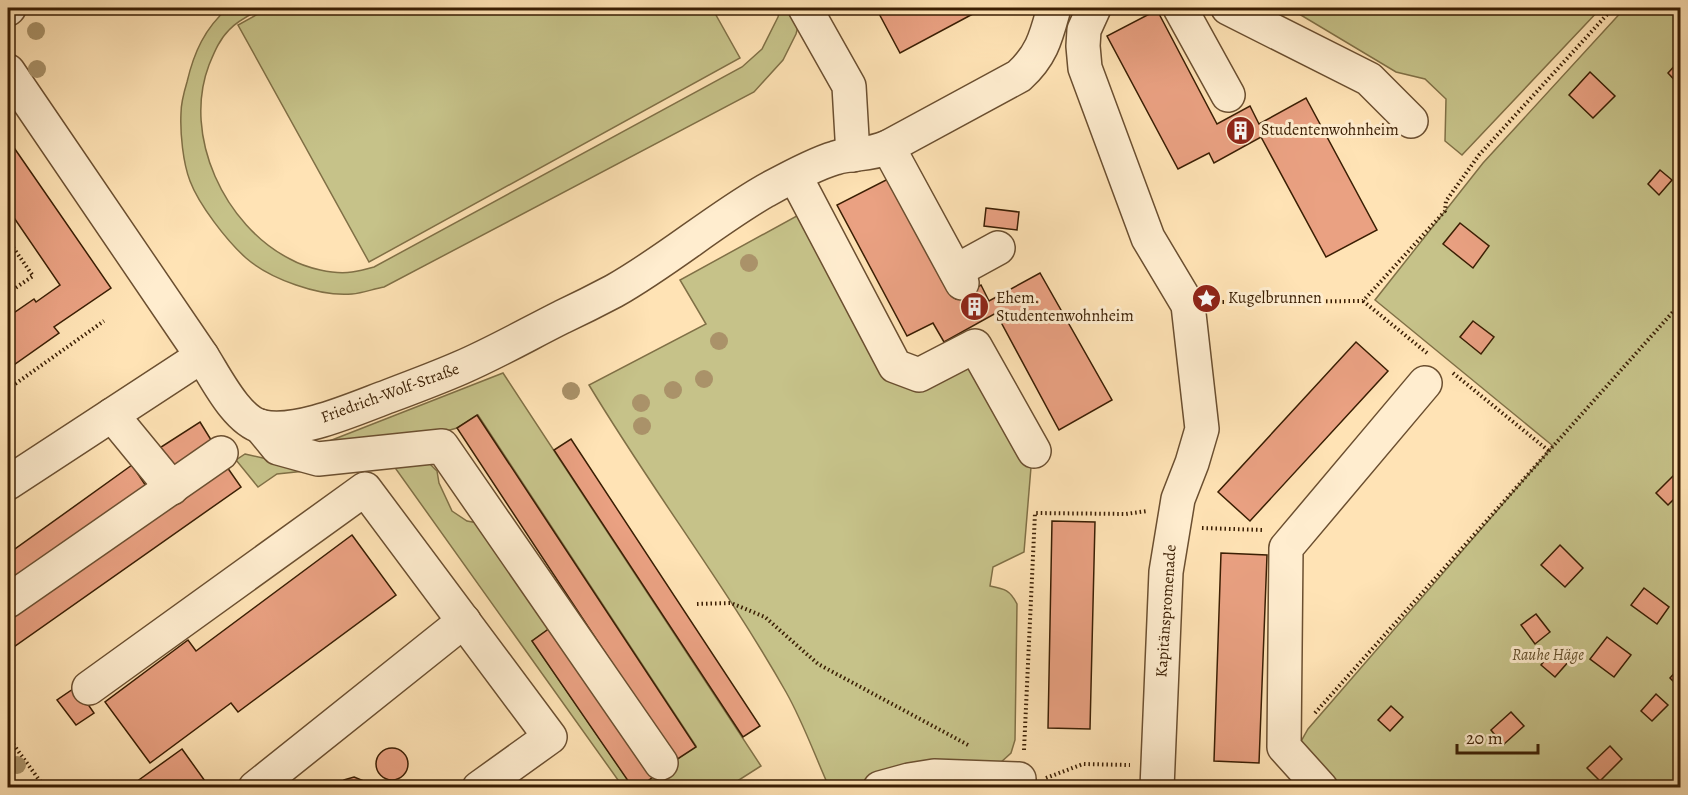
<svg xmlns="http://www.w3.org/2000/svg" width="1688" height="795" viewBox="0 0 1688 795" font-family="Alegreya,serif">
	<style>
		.green { fill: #c6c289; stroke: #807046; stroke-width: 1.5 }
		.building { fill: #eaa182; stroke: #3a1e03; stroke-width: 1.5 }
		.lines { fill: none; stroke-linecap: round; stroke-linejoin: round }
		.minor-casing { stroke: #6b4f30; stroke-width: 36 }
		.path { stroke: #3a1e03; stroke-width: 4; stroke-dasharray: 1.5 3; stroke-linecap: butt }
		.minor { stroke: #ffedcf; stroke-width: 33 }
		.tree { fill: #aa9269 }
		.labels { text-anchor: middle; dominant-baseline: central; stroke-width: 6; stroke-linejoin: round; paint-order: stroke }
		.poi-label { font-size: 16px; fill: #3a1e03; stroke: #ffedcf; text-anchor: start }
		.street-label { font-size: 16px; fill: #3a1e03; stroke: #ffedcf }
		.park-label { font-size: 16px; font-style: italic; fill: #644f2b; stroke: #ffedcf }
	</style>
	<rect width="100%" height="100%" fill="#ffe3b5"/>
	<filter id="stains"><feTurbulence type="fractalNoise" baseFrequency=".00333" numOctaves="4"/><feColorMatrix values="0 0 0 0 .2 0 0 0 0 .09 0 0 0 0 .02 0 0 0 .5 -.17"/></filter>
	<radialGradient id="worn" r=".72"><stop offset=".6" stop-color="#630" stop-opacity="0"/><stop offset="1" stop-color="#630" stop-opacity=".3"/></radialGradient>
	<g class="green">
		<path d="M228,8H263C252,14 238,20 229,30C219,40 214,53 209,65C182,136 225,226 290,259C306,268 334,275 352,272C360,271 367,269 374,267L742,67L762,49L778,17L780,8H803L796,34L783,60L754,92L384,287C373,289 363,293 352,294C320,297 270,279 246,258C227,241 199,205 190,181C183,163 180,133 181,113C181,103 184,92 187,82C194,52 205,28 228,8Z"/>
		<polygon points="269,8 712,8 740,58 369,262 238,25"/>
		<polygon points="1289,8 1601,8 1462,155 1445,141 1446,99 1425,79 1396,72"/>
		<polygon points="1625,8 1680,8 1680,787 1340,787 1299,745 1308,729 1553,446 1375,300 1483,163"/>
		<path d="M804,212L894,382L971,361L1032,455L1024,552L993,567L990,586C1005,589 1010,590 1017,604L1015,740L1011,753L1000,763L879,779L854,787H829C815,756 803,722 786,692C726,586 652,490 589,385L706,324L680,280Z"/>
		<polygon points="503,373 761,766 728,787 638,787 696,746 478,415 457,428 425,437 314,447"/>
		<polygon points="245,454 276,461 423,457 437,471 439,483 452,511 467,521 483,524 550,628 532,641 633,787 623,787 391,462 277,474 258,487 236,460"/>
	</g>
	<g class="building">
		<polygon points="876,8 984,8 900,53"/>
		<polygon points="1157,10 1217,124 1250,106 1259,124 1306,98 1377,230 1326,257 1261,137 1214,163 1209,153 1178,169 1107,36"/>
		<polygon points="1680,60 1680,86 1668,73"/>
		<polygon points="1590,72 1615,96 1593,118 1569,95"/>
		<polygon points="8,139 111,288 54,327 59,333 8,369 8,317 34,299 36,302 60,285 8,209"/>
		<polygon points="1660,170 1672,180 1659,195 1648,184"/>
		<polygon points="890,178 956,299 981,285 989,301 1040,273 1112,400 1059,430 996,313 944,342 933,323 907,336 837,205"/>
		<polygon points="986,208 1019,212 1017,230 984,226"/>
		<polygon points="1460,223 1489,246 1473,268 1443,244"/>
		<polygon points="1473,321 1494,337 1481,354 1460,337"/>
		<polygon points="1356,342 1388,371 1250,521 1218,492"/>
		<polygon points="477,415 696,747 676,760 457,428"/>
		<polygon points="200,422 213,443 172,470 158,449"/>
		<polygon points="571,439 760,726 743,737 554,450"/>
		<polygon points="132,465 146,486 8,584 8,554"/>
		<polygon points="227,467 241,487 8,651 8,618"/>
		<polygon points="1680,469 1680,493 1668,505 1656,493"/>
		<polygon points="1052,521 1095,522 1090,729 1048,728"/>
		<polygon points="352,535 396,595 238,712 231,703 150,763 105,702 188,640 196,651"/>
		<polygon points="1560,545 1583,568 1565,587 1541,565"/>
		<polygon points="1221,553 1267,555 1259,763 1214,761"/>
		<polygon points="1644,588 1669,607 1657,624 1631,605"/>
		<polygon points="1536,614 1550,632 1535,644 1521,625"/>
		<polygon points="550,628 653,777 638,788 633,788 532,641"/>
		<polygon points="1607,637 1631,655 1614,677 1590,659"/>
		<polygon points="1554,649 1569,661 1555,677 1541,665"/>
		<polygon points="1680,667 1680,688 1670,678"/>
		<polygon points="76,687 94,713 76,725 57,700"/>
		<polygon points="1656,694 1668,705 1652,721 1641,711"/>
		<polygon points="1391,706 1403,717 1390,731 1378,720"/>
		<polygon points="1511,712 1524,726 1503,745 1491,730"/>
		<polygon points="1610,746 1622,759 1600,781 1587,768"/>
		<circle cx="392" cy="764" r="16"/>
		<polygon points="182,749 210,788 130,788 129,787"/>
		<polygon points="354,777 364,781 368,788 339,788 344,780"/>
	</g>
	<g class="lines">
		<defs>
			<g id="minor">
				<polyline points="805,8 849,86 853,155"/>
				<polyline points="1094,8 1084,30 1083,46 1085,68 1148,238 1188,305 1202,429 1192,463 1178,499 1166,572 1157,788"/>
				<polyline points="1180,8 1228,95"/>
				<polyline points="1228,8 1369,79 1411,121"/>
				<polyline points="8,9 9,8"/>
				<polyline points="8,71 202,356"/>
				<polyline points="888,147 962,283"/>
				<polyline points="795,176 895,366 919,375 975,346 1034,451"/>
				<polyline points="956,271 998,248"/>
				<polyline points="112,415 172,488"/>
				<polyline points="260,426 278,448 318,459 442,446 661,763"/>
				<path d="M8,483L202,356C215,376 237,422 263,427C299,434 354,409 389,396C413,387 437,378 460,368C495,353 528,334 562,317C579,309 597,300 614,291C667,261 713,221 765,191C785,180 814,164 835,158C854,152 868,156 888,147L1019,76C1042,55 1046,37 1054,8"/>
				<polyline points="8,601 221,453"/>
				<polyline points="89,688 365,489 550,737 479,788"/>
				<polyline points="255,788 464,621"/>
				<polyline points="880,788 909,780 934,776 1019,779 1019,788"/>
				<polyline points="1321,788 1284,747 1286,548 1425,383"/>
			</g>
		</defs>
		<use href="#minor" class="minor-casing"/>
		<g class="path">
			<polyline points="1412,8 1419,11 1449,8"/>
			<polyline points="8,240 33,276 8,293"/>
			<polyline points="1363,301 1427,353"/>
			<polyline points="1218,302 1363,301 1445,211 1446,201 1479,155 1613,8"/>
			<polyline points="1453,373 1549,451"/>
			<polyline points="8,389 104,321"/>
			<polyline points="1202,528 1263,530"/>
			<polyline points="697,604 731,603 765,617 818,664 970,746"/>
			<polyline points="1315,713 1680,304"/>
			<polyline points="8,737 45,788"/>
			<polyline points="1024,750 1035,513 1126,514 1147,511"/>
			<polyline points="1046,778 1083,764 1130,765"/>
		</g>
		<use href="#minor" class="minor"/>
	</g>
	<g class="tree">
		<circle cx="36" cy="31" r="9"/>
		<circle cx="37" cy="69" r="9"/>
		<circle cx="749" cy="263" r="9"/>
		<circle cx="719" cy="341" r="9"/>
		<circle cx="704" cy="379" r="9"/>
		<circle cx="673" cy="390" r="9"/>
		<circle cx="571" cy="391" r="9"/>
		<circle cx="641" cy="403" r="9"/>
		<circle cx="642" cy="426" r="9"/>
		<circle cx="17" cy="765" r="9"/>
	</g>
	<defs>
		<symbol id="building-disc" viewBox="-11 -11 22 22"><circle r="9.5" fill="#8f2418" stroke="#ffedcf"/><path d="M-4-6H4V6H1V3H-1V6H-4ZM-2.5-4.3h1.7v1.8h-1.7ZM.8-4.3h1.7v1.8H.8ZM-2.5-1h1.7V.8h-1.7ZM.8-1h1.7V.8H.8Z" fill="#fff"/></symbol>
		<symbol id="sight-disc" viewBox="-11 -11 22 22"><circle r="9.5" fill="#8f2418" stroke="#ffedcf"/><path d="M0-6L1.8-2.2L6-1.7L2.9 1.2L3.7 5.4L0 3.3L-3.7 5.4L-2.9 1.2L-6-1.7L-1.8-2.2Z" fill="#fff"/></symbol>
	</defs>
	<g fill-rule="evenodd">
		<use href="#building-disc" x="1224" y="114" width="33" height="33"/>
		<use href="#sight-disc" x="1190" y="282" width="33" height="33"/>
		<use href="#building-disc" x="958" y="290" width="33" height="33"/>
	</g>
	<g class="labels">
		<g class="poi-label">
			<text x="1261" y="130">Studentenwohnheim</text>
			<text x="996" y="298">Ehem.<tspan x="996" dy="18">Studentenwohnheim</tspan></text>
			<text x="1228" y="298">Kugelbrunnen</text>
		</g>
		<g class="street-label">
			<text transform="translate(390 393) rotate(-20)">Friedrich-Wolf-Straße</text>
			<text transform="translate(1166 611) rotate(-86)">Kapitänspromenade</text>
		</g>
		<g class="park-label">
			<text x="1548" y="655">Rauhe Häge</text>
		</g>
	</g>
	<rect width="1688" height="795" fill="none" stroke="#ffe3b5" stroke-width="30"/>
	<rect x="9" y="9" width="1670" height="777" fill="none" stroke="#3a1e03" stroke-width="3"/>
	<rect x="15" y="15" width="1658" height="765" fill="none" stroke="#3a1e03" stroke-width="1.5"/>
	<path d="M1457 744v9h81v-9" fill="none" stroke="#3a1e03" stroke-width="3"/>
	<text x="1466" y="744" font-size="18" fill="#3a1e03" stroke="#ffedcf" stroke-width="4.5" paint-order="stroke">20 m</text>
	<rect width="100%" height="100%" filter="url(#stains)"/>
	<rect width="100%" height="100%" fill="url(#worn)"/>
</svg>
